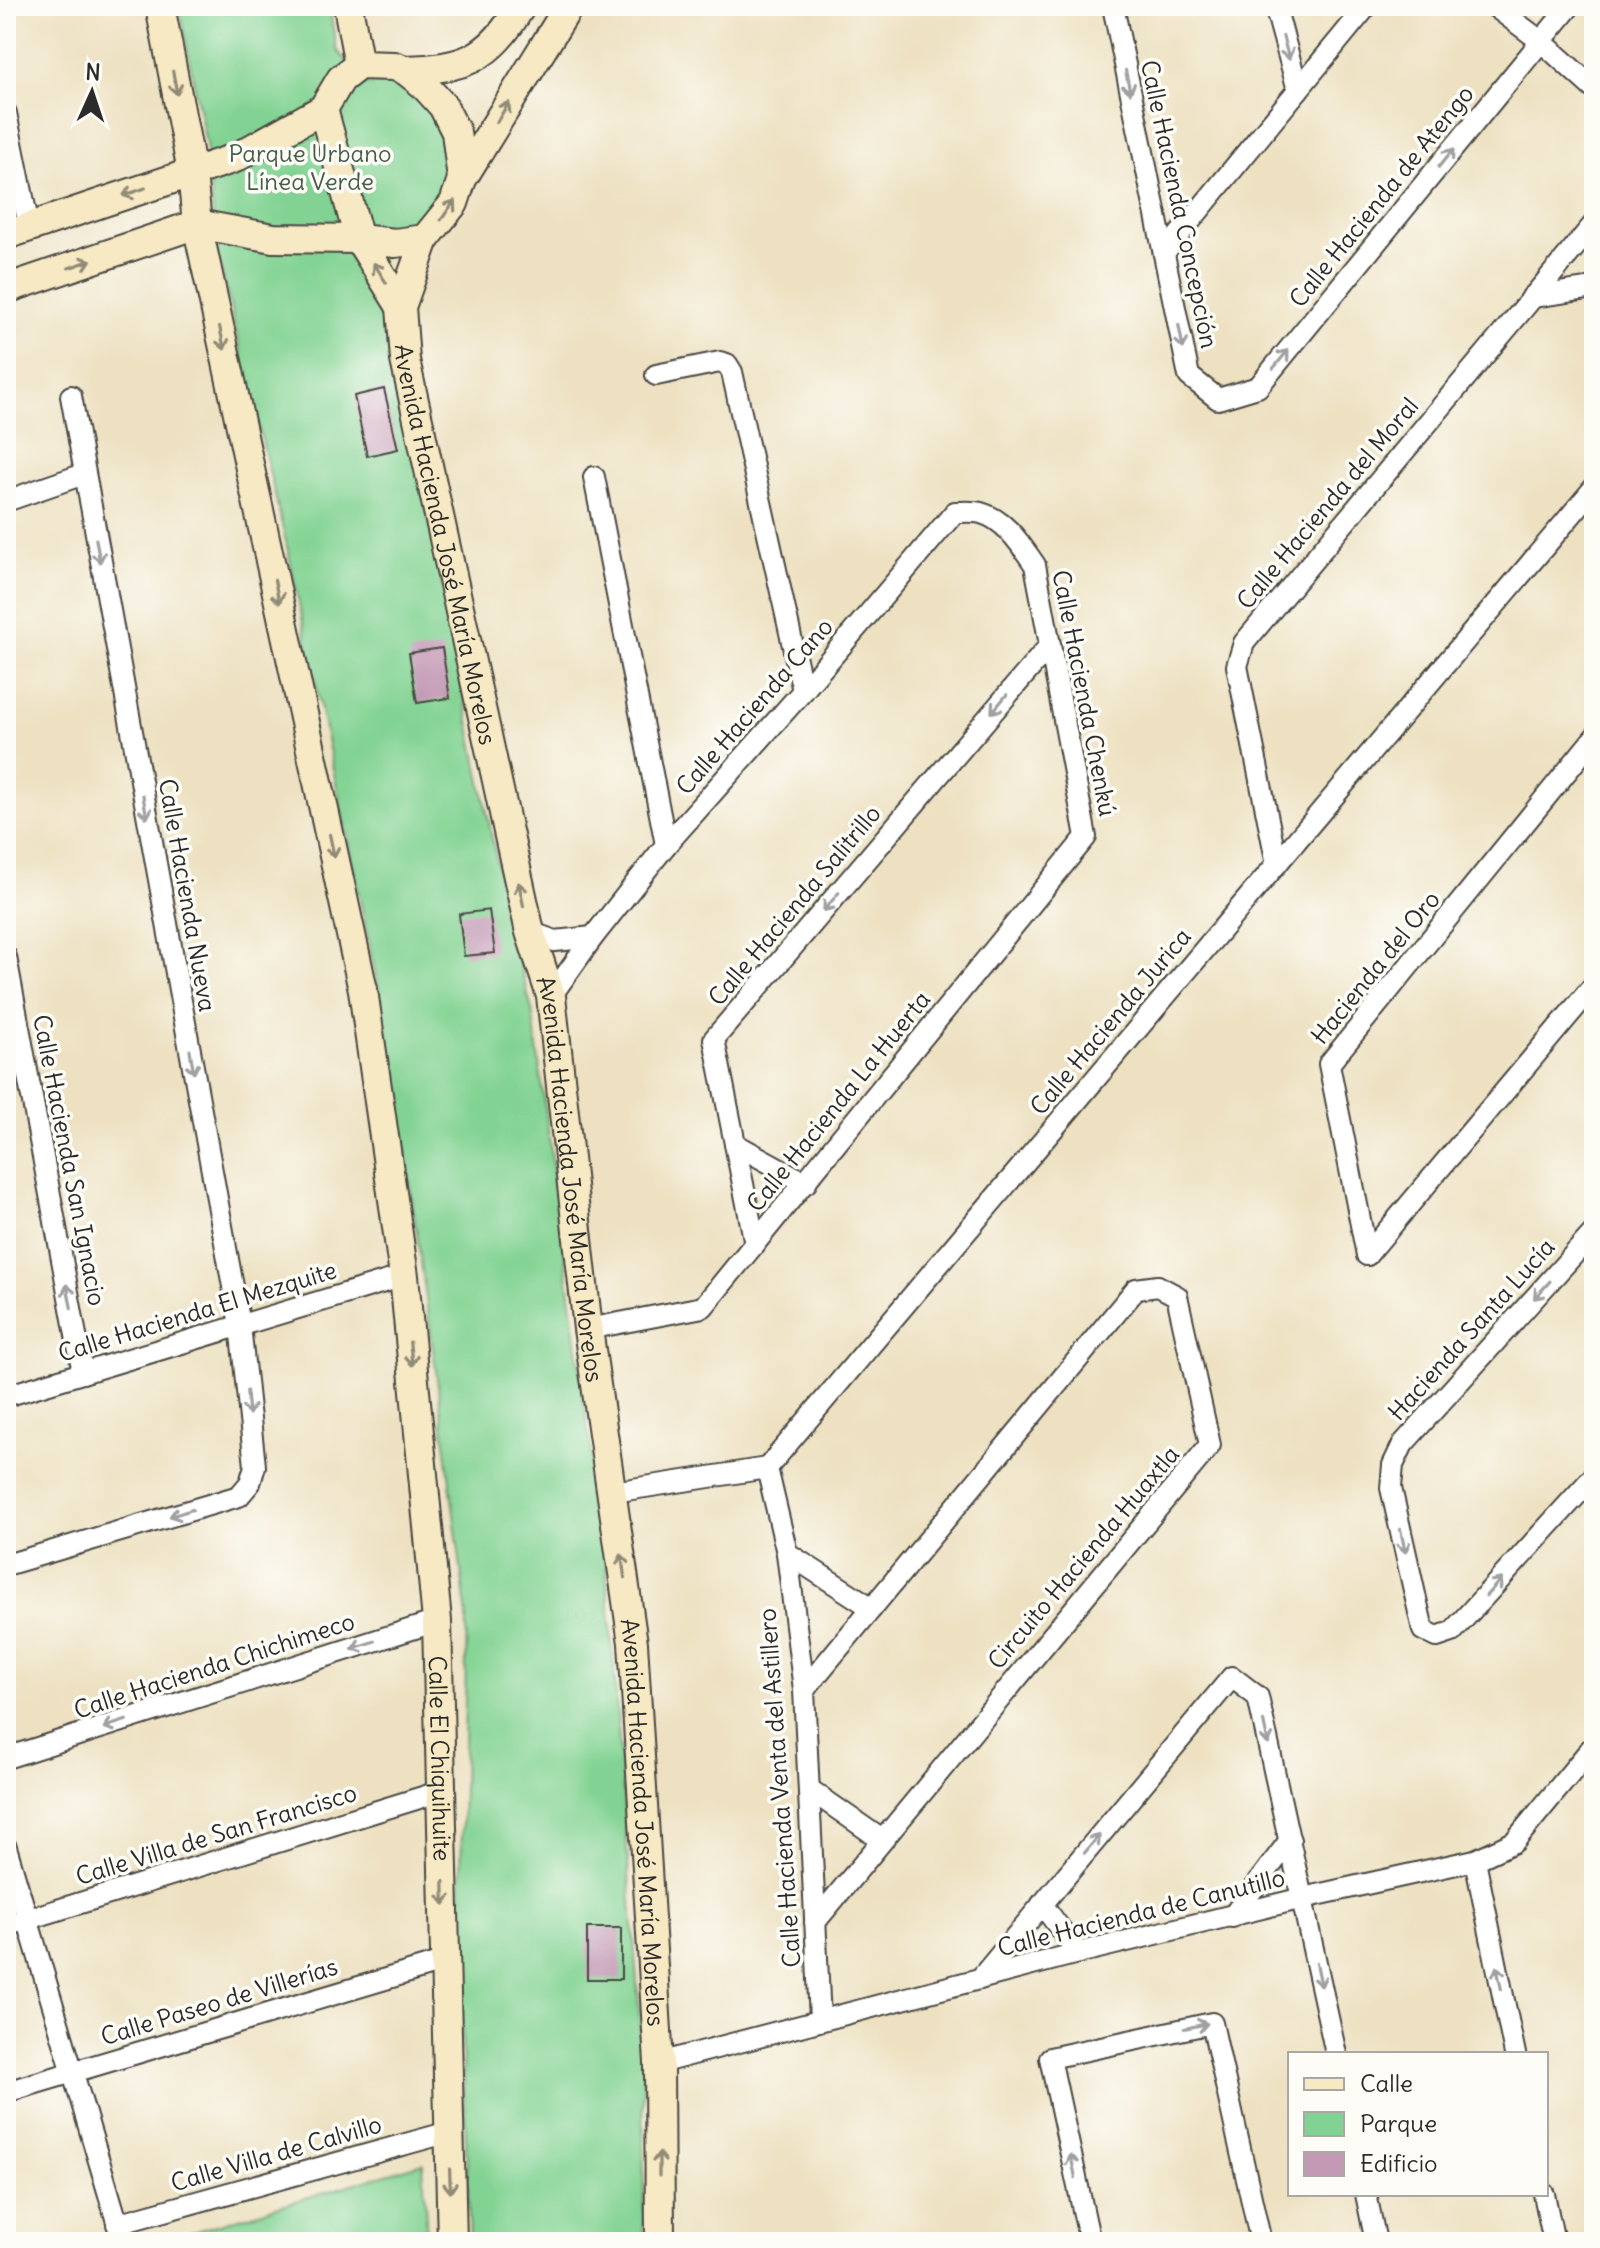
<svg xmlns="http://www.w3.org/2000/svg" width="1600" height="2248" viewBox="0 0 1600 2248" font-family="Delius,sans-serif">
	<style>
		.green { fill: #82d393; stroke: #567f5f; stroke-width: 2 }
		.building { fill: #c398b5 }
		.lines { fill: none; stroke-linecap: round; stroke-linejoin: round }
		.street-casing { stroke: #484642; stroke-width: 24 }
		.secondary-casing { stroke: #484642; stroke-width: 32 }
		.street { stroke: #fff; stroke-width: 20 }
		.secondary { stroke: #f6e9c3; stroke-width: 28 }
		.oneway { stroke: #a0a0a0 }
		.oneway2 { stroke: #908a77 }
		.labels { text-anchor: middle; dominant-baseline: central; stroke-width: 7; stroke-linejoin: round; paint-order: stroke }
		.park-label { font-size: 24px; fill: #455d4a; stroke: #fdfcf7 }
		.street-label { font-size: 24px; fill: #2b2b2b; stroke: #fdfcf7 }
	</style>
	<rect width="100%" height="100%" fill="#fdfcf7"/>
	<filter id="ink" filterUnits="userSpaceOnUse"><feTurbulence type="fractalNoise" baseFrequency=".0125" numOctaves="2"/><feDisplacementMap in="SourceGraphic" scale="16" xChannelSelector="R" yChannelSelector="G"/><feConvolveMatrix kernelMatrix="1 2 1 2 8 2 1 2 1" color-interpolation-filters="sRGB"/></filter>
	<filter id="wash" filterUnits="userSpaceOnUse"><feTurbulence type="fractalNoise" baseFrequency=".006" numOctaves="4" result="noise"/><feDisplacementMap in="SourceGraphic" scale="32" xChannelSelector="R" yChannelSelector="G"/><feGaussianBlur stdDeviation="1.8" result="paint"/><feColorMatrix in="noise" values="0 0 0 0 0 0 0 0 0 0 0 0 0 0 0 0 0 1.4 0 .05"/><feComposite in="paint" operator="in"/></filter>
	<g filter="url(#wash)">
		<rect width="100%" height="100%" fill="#ede1c1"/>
		<g class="green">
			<polygon points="179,6 329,6 337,50 366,84 396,83 434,96 459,195 427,222 388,230 377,279 393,337 511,934 532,1010 606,1565 643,2062 644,2242 470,2242 459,1958 467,1617 434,1355 391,1050 288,550 217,251 206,144"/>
			<polygon points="423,2163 427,2242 159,2242"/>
		</g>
		<g id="blocks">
			<g class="building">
				<polygon points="384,389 398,449 367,456 354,396"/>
				<polygon points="442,648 450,698 417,703 409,653"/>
				<polygon points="489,910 495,953 464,956 459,914"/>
				<rect x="587" y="1928" width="34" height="51"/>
			</g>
		</g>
	</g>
	<g filter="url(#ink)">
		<use href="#blocks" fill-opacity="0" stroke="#484642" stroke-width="2"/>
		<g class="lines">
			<defs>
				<g id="street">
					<polyline points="1113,6 1189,376 1218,399 1258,387 1570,6"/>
					<polyline points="1275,6 1298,90"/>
					<polyline points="1494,6 1542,42 1594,89"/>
					<polyline points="6,113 29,227"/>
					<polyline points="1164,253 1367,6"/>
					<polyline points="1532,297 1594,288"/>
					<polyline points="656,375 720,362 727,364 732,372 803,691"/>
					<polyline points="594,477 666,845"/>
					<polyline points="6,501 84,474"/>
					<polyline points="1277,864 1237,666 1244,643 1594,224"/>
					<polyline points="530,932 555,941 593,937"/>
					<polyline points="6,957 83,1373"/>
					<path d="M551,996L593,937L666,845L803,691L955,512C963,512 974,511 981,513C1006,520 1021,545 1035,565L1086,837L703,1307L588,1329"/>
					<polyline points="735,1144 806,1183"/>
					<polyline points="1594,1232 1403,1444 1393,1465 1391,1488 1423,1630 1437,1637 1452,1632 1594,1476"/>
					<polyline points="755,1244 714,1039 1050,645"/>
					<polyline points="1367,1255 1329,1064 1594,738"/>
					<polyline points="1367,1255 1594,985"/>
					<polyline points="6,1396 404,1276"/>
					<polyline points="767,1468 787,1553 804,1690 820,2020"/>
					<polyline points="613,1492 767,1468 1594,488"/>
					<polyline points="787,1553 872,1608"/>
					<polyline points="6,1565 239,1496 250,1483 255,1466 240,1325 71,396"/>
					<polyline points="804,1690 1136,1289 1158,1286 1177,1296 1210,1445 815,1922"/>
					<polyline points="6,1758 437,1621"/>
					<polyline points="809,1789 882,1840"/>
					<polyline points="6,1847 123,2242"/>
					<polyline points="1475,1860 1515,2054"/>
					<polyline points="1042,1904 1078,1953"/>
					<polyline points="1232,1917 1290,1840"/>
					<polyline points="6,1926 442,1791"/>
					<polyline points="980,1979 1232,1677 1258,1697 1336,2054"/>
					<polyline points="659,2063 1078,1953 1303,1898 1475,1860 1514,1842 1594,1745"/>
					<polyline points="6,2092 446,1961"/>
					<polyline points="1366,2194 1376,2242"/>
					<polyline points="1544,2194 1554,2242"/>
					<polyline points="117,2224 449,2132"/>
					<polyline points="1090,2242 1050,2058 1212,2023 1261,2242"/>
				</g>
				<g id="secondary">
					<path id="s1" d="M160,6L192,172L197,224L363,990L404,1276L437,1621L452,2242"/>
					<polyline points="348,6 359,65"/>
					<path d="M405,70C465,68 489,60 521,6"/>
					<polyline points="323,109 359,239 401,307"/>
					<polyline points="462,179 569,6"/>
					<polyline points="6,235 235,158 323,109 341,79 359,65 394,66 405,70 424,85 443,106 456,132 462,179 454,203 425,239 395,243 359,239 273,238 197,224 6,289"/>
					<path id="s2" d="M425,239L401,307L405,360L530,932L551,996L588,1329L633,1643L659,2063L660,2242"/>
				</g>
			</defs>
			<use href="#street" class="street-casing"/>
			<use href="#secondary" class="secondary-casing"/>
			<use href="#street" class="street"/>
			<use href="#secondary" class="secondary"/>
		</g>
		<defs><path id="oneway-shaft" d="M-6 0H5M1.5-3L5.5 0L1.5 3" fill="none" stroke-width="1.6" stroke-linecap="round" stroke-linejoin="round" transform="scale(2)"/></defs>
		<g class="oneway">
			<use href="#oneway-shaft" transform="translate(1286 48) rotate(75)"/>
			<use href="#oneway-shaft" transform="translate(1128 82) rotate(78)"/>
			<use href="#oneway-shaft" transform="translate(1446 158) rotate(-51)"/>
			<use href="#oneway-shaft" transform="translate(1181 337) rotate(79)"/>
			<use href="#oneway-shaft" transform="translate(1281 359) rotate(-51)"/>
			<use href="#oneway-shaft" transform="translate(98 551) rotate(80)"/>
			<use href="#oneway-shaft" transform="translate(999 704) rotate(130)"/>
			<use href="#oneway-shaft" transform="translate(145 807) rotate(80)"/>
			<use href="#oneway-shaft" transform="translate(831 902) rotate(130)"/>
			<use href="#oneway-shaft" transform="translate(192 1062) rotate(80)"/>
			<use href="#oneway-shaft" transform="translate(1542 1290) rotate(132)"/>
			<use href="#oneway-shaft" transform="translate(69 1296) rotate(-101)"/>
			<use href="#oneway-shaft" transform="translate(248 1403) rotate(84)"/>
			<use href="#oneway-shaft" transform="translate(181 1513) rotate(163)"/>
			<use href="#oneway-shaft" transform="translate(1403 1541) rotate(78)"/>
			<use href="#oneway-shaft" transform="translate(1494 1587) rotate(-48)"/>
			<use href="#oneway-shaft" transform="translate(363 1645) rotate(162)"/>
			<use href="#oneway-shaft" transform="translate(115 1724) rotate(162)"/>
			<use href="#oneway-shaft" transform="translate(1266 1733) rotate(78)"/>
			<use href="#oneway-shaft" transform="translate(1092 1844) rotate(-50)"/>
			<use href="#oneway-shaft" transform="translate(1319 1975) rotate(78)"/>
			<use href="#oneway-shaft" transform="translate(1499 1978) rotate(-102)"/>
			<use href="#oneway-shaft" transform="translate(1196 2026) rotate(-12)"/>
			<use href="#oneway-shaft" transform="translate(1073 2166) rotate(-102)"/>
		</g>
		<g class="oneway2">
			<use href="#oneway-shaft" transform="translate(175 83) rotate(79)"/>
			<use href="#oneway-shaft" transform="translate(503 112) rotate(-59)"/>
			<use href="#oneway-shaft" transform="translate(134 192) rotate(161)"/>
			<use href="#oneway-shaft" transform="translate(448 210) rotate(-55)"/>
			<use href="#oneway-shaft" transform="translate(80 264) rotate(-19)"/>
			<use href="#oneway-shaft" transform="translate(380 273) rotate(-122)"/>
			<use href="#oneway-shaft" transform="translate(222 338) rotate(78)"/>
			<use href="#oneway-shaft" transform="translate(277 592) rotate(78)"/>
			<use href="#oneway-shaft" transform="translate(332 846) rotate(78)"/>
			<use href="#oneway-shaft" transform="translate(521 894) rotate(-102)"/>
			<use href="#oneway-shaft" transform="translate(411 1354) rotate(84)"/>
			<use href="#oneway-shaft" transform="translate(623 1566) rotate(-98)"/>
			<use href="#oneway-shaft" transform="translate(444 1893) rotate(89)"/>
			<use href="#oneway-shaft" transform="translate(659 2164) rotate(-90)"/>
			<use href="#oneway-shaft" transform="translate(450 2181) rotate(88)"/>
		</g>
	</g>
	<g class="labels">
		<g class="park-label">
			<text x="310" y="153">Parque Urbano<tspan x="310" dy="28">Línea Verde</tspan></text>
		</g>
		<g class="street-label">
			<text transform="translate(1381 196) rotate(-51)">Calle Hacienda de Atengo</text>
			<text transform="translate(1180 204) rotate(78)">Calle Hacienda Concepción</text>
			<text transform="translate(1327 503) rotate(-50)">Calle Hacienda del Moral</text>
			<text stroke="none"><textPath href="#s2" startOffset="314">Avenida Hacienda José María Morelos</textPath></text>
			<text transform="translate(1085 693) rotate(79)">Calle Hacienda Chenkú</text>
			<text transform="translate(754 706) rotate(-49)">Calle Hacienda Cano</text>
			<text transform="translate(188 895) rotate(80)">Calle Hacienda Nueva</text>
			<text transform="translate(794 905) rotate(-50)">Calle Hacienda Salitrillo</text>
			<text transform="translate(1375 967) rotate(-51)">Hacienda del Oro</text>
			<text transform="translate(1110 1021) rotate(-50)">Calle Hacienda Jurica</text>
			<text transform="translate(838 1101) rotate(-51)">Calle Hacienda La Huerta</text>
			<text transform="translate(70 1160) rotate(79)">Calle Hacienda San Ignacio</text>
			<text stroke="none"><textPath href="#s2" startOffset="962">Avenida Hacienda José María Morelos</textPath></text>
			<text transform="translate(197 1311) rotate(-17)">Calle Hacienda El Mezquite</text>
			<text transform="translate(1471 1329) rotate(-48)">Hacienda Santa Lucía</text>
			<text transform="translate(1083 1557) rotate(-50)">Circuito Hacienda Huaxtla</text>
			<text transform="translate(214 1665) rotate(-18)">Calle Hacienda Chichimeco</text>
			<text stroke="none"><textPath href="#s1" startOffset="1778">Calle El Chiquihuite</textPath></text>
			<text transform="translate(779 1788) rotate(-94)">Calle Hacienda Venta del Astillero</text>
			<text stroke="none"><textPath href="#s2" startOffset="1610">Avenida Hacienda José María Morelos</textPath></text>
			<text transform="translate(216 1834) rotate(-17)">Calle Villa de San Francisco</text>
			<text transform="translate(1141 1912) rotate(-14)">Calle Hacienda de Canutillo</text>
			<text transform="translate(219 2001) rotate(-17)">Calle Paseo de Villerías</text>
			<text transform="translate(276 2153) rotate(-16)">Calle Villa de Calvillo</text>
		</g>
	</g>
	<rect width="1600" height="2248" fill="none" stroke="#fdfcf7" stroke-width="32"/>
	<rect x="1288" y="2052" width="260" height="144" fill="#fdfcf7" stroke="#a9a8a5" stroke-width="2"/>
	<rect x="1304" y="2078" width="40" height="12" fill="#f6e9c3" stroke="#a9a8a5" stroke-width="2"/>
	<text x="1360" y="2092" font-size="24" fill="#2b2b2b">Calle</text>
	<rect x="1304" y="2112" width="40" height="24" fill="#82d393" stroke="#a9a8a5" stroke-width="2"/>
	<text x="1360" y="2132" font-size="24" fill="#2b2b2b">Parque</text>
	<rect x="1304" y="2152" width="40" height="24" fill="#c398b5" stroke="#a9a8a5" stroke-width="2"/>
	<text x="1360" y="2172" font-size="24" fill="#2b2b2b">Edificio</text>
	<g transform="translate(92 92) rotate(3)" stroke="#fdfcf7" stroke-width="6" paint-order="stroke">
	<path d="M0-6L14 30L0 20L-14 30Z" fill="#2b2b2b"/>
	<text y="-12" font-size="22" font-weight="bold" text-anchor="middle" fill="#2b2b2b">N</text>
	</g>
</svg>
